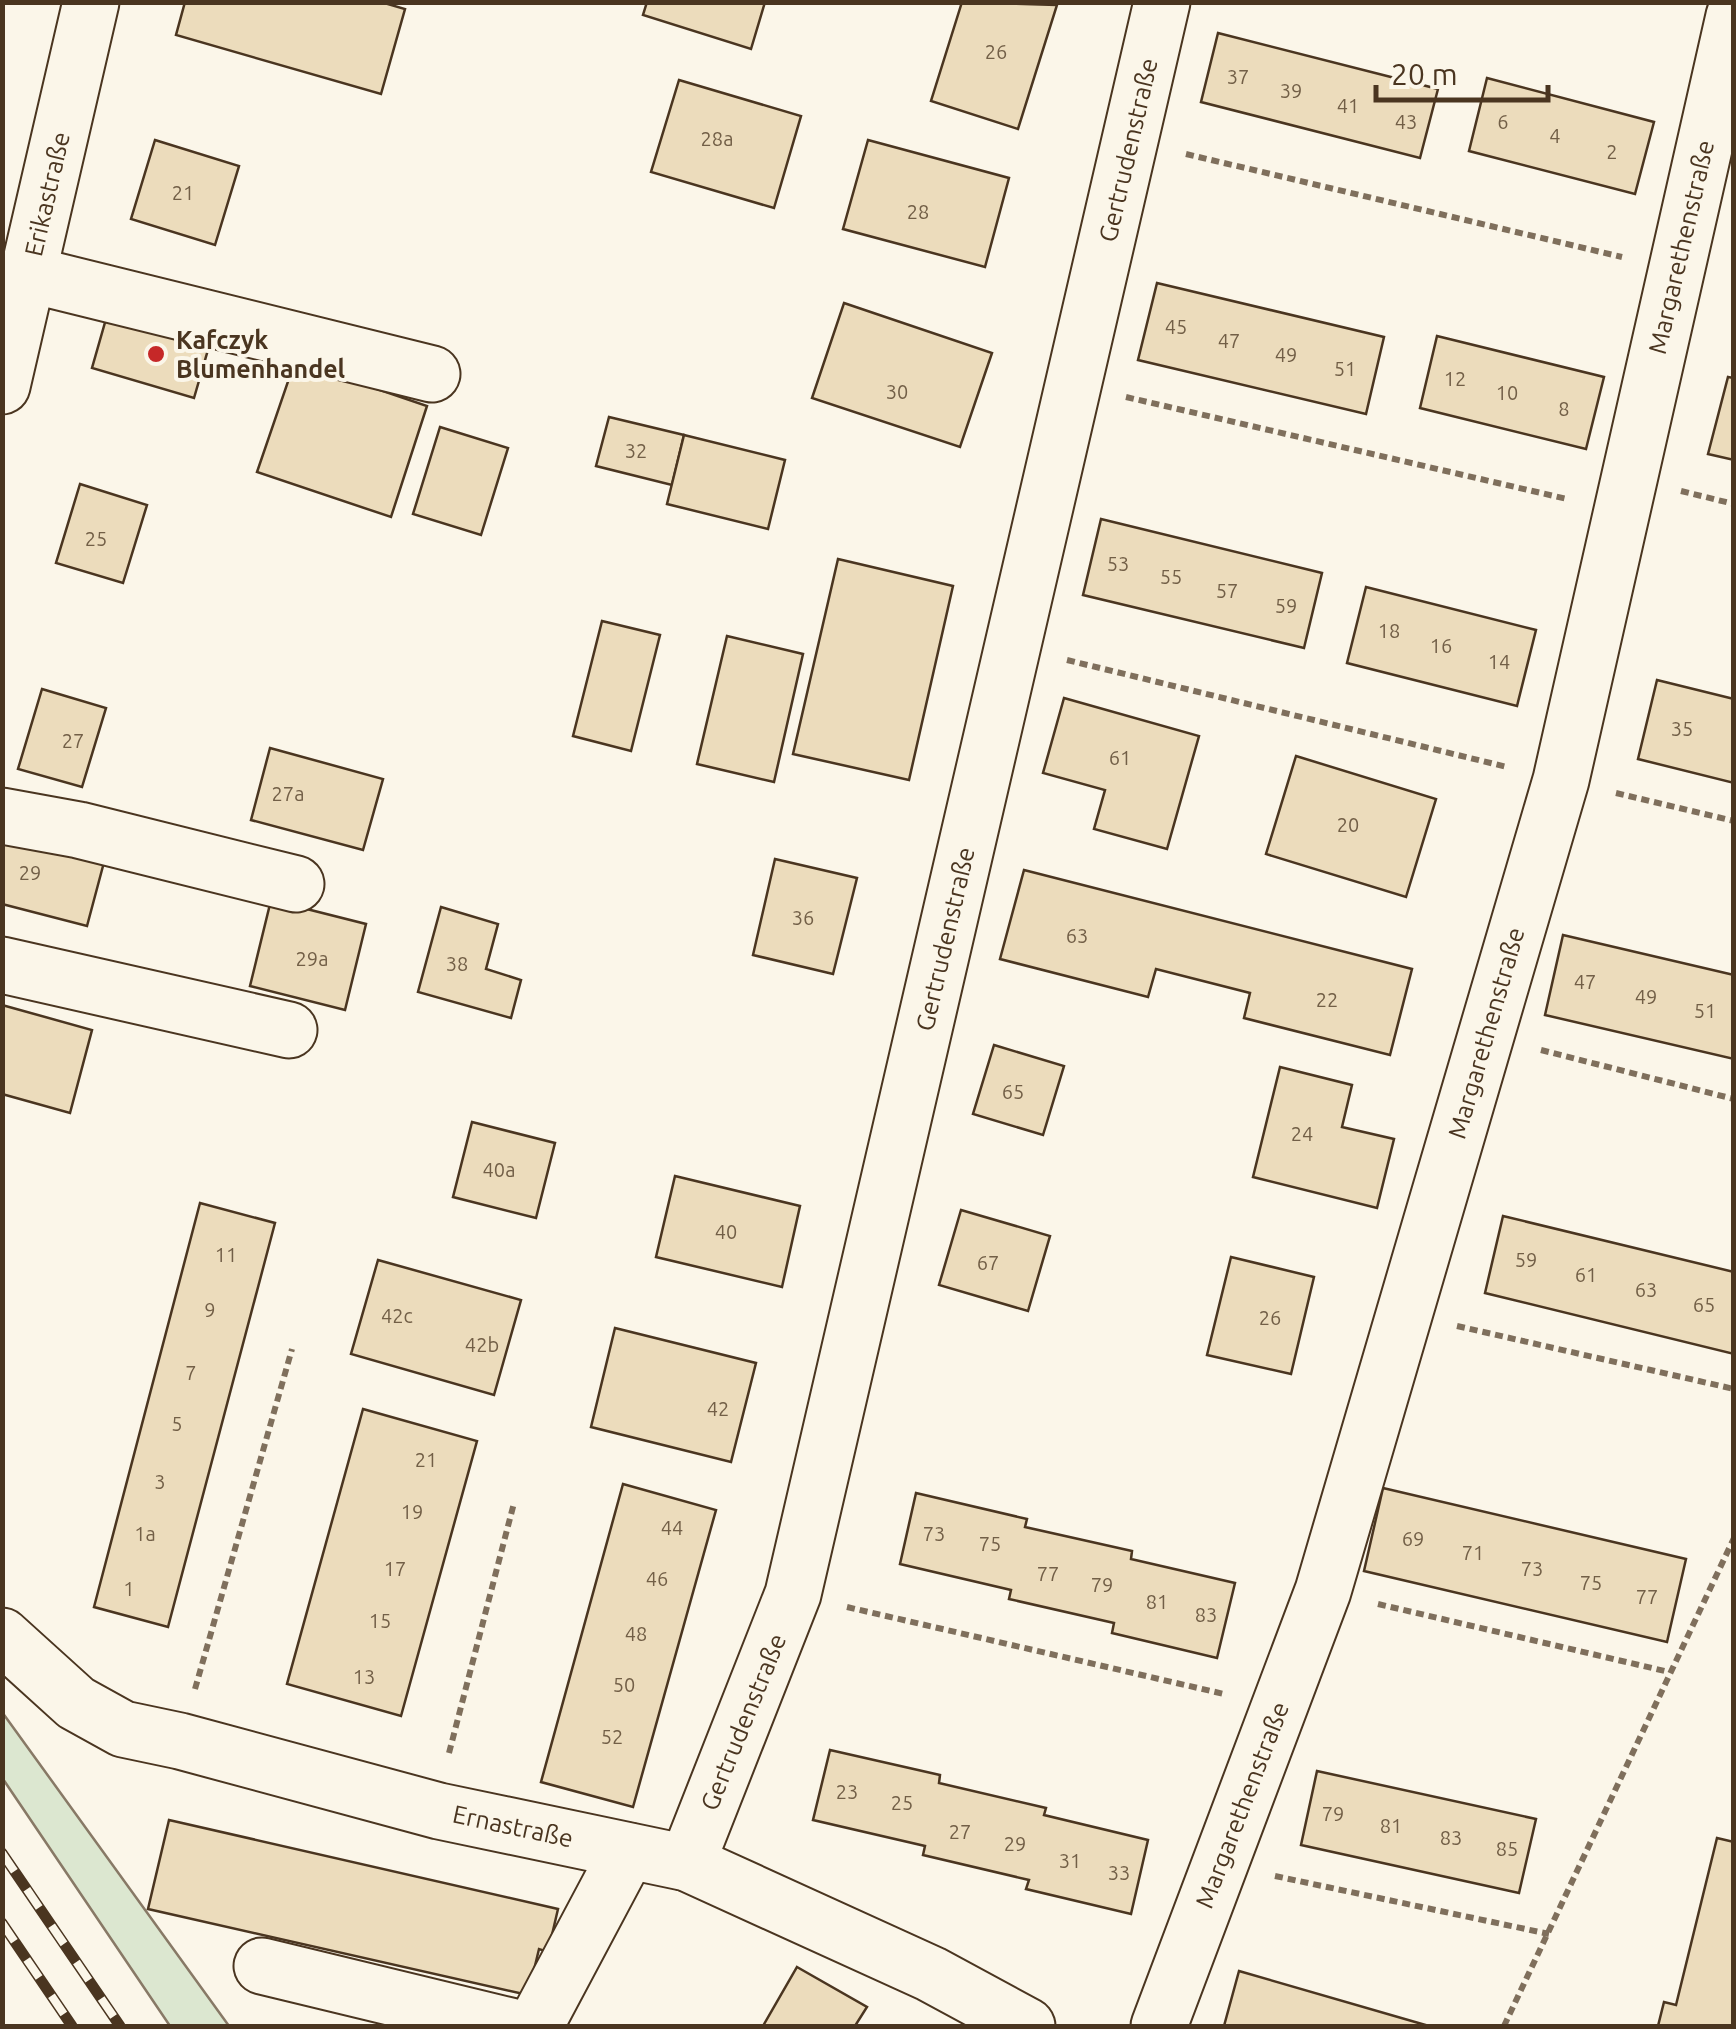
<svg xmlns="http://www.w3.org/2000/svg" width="1736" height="2029" viewBox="0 0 1736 2029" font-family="Ubuntu,sans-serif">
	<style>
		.green { fill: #dce7d0; stroke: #887966; stroke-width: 2.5 }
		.building { fill: #ecdcbc; stroke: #4a3520; stroke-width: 2.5 }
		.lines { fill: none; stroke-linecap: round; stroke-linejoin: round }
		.minor-casing { stroke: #4a3520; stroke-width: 59 }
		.path { stroke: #7f6f5c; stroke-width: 6; stroke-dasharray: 8 5; stroke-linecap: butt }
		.minor { stroke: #fbf6e9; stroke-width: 55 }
		.rail-casing { stroke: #4a3520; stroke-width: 11 }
		.rail { stroke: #fbf6e9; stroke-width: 8; stroke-dasharray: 22; stroke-linecap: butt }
		.poi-dot { fill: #c62828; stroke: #fbf6e9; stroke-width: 4 }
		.labels { text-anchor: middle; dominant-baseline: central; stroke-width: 8; stroke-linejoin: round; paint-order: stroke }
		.number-label { font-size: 20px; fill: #725f47 }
		.street-label { font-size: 25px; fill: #4a3520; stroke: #fbf6e9 }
		.poi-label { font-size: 25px; font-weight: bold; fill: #4a3520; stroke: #fbf6e9; text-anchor: start }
	</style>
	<rect width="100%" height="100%" fill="#fbf6e9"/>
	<polygon class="green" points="2,1712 229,2026 170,2026 3,1779"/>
	<g class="building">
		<polygon points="185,2 381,2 405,9 381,94 176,35"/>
		<polygon points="647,2 765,2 751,49 643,15"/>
		<polygon points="962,2 1057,5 1018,129 931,101"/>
		<polygon points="1218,33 1438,89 1420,158 1201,102"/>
		<polygon points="1487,78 1654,122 1635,194 1469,151"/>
		<polygon points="679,80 801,116 774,208 651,172"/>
		<polygon points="155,140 239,166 215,245 131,219"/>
		<polygon points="868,140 1009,178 985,267 843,229"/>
		<polygon points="1157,283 1384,337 1366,414 1138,360"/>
		<polygon points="112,298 214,329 194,398 92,368"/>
		<polygon points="844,303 992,353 960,447 812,398"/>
		<polygon points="1437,336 1604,377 1586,449 1420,408"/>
		<polygon points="295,361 427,406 391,517 257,472"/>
		<polygon points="1728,377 1734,378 1734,460 1708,454"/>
		<polygon points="609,417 684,435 672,485 596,466"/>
		<polygon points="440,427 508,448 481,535 413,514"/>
		<polygon points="684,435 785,460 768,529 667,504"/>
		<polygon points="80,484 147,505 123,583 56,563"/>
		<polygon points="1101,519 1322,573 1304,648 1083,595"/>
		<polygon points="838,559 953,586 909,780 793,754"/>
		<polygon points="1366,587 1536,630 1517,706 1347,663"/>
		<polygon points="602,621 660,635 631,751 573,736"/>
		<polygon points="727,636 803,654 774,782 697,764"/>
		<polygon points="1657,680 1734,699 1734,783 1638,759"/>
		<polygon points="42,689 106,708 82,787 18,769"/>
		<polygon points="1064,698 1199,736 1167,849 1094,829 1105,790 1043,773"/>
		<polygon points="270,748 383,779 363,850 251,820"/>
		<polygon points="1296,756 1436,799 1406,897 1266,854"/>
		<polygon points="2,825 107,851 87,926 2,904"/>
		<polygon points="775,859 857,878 833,974 753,955"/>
		<polygon points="1024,870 1412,969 1390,1055 1244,1018 1250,993 1156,969 1148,997 1000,959"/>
		<polygon points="271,900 366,924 345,1010 250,986"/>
		<polygon points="441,907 498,924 486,969 521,980 511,1018 418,992"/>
		<polygon points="1563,935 1734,975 1734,1059 1545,1015"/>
		<polygon points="2,1005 92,1030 70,1113 2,1094"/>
		<polygon points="994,1045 1064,1066 1043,1135 973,1114"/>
		<polygon points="1280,1067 1352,1085 1342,1127 1394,1139 1377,1208 1253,1177"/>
		<polygon points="472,1122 555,1143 536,1218 453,1197"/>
		<polygon points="675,1176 800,1206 782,1287 656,1257"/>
		<polygon points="200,1203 275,1223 168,1627 94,1607"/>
		<polygon points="961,1210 1050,1236 1028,1311 939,1285"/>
		<polygon points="1503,1216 1734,1272 1734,1354 1485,1293"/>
		<polygon points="1231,1257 1314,1277 1291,1374 1207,1355"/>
		<polygon points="378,1260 521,1300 494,1395 351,1354"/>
		<polygon points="615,1328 756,1363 731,1462 591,1427"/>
		<polygon points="363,1409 477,1441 401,1716 287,1684"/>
		<polygon points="623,1484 716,1510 633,1807 541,1782"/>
		<polygon points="1383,1488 1686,1559 1667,1642 1364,1571"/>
		<polygon points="916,1493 1027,1519 1025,1527 1132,1551 1131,1559 1235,1583 1217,1658 1112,1633 1114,1623 1009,1599 1011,1590 900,1564"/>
		<polygon points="830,1750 940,1775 939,1783 1046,1808 1044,1815 1148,1840 1131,1914 1026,1889 1029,1880 923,1855 925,1846 813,1820"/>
		<polygon points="1317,1771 1536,1819 1519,1893 1301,1845"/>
		<polygon points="169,1820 558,1909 548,1952 539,1949 528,1995 148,1909"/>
		<polygon points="1717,1838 1734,1842 1734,2026 1658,2026 1664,2002 1676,2005"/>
		<polygon points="797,1967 867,2007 855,2026 763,2026"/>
		<polygon points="1239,1971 1429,2026 1224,2026"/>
	</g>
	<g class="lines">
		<defs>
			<g id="minor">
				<polyline points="28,274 432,374"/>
				<polyline points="2,386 91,2"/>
				<polyline points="2,816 79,830 296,884"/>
				<polyline points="2,965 289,1030"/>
				<polyline points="2,1636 76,1703 123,1729 180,1741 439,1811 687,1863 931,1974 1027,2026"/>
				<polyline points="687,1863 793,1594 1162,2"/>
				<polyline points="262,1966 510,2026"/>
				<polyline points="535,2026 628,1851"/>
				<polyline points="1159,2026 1323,1591 1561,780 1734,16"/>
			</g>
		</defs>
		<use href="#minor" class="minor-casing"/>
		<g class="path">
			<polyline points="1186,154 1622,257"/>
			<polyline points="1126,397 1567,499"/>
			<polyline points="1681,491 1734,504"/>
			<polyline points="1067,660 1507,767"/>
			<polyline points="1616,793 1734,821"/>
			<polyline points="1541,1050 1734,1099"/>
			<polyline points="1457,1326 1734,1389"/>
			<polyline points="1378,1604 1669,1672"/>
			<polyline points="847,1607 1224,1694"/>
			<polyline points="195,1689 292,1349"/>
			<polyline points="449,1753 514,1503"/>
			<polyline points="1275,1876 1549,1934"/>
			<polyline points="1504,2026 1734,1538"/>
		</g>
		<use href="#minor" class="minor"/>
		<defs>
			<g id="rail">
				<polyline points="2,1853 120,2026"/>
				<polyline points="2,1923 72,2026"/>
			</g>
		</defs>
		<use href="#rail" class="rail-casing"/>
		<use href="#rail" class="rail"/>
	</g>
	<circle class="poi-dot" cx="156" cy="354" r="10"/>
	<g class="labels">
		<g class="number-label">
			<text x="996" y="51">26</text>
			<text x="1238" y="76">37</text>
			<text x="1291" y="90">39</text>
			<text x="1348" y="105">41</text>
			<text x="1406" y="121">43</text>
			<text x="1503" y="121">6</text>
			<text x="1555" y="135">4</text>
			<text x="717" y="138">28a</text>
			<text x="1612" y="151">2</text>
			<text x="183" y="192">21</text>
			<text x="918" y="211">28</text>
			<text x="1176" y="326">45</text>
			<text x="1229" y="340">47</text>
			<text x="1286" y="354">49</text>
			<text x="1345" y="368">51</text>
			<text x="1455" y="378">12</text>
			<text x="897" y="391">30</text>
			<text x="1507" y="392">10</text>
			<text x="1564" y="408">8</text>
			<text x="636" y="450">32</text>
			<text x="96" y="538">25</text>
			<text x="1118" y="563">53</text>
			<text x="1171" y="576">55</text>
			<text x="1227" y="590">57</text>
			<text x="1286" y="605">59</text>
			<text x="1389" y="630">18</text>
			<text x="1441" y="645">16</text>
			<text x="1499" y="661">14</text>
			<text x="1682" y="728">35</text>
			<text x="73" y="740">27</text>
			<text x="1120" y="757">61</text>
			<text x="288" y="793">27a</text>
			<text x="1348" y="824">20</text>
			<text x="30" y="872">29</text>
			<text x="803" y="917">36</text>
			<text x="1077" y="935">63</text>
			<text x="312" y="958">29a</text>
			<text x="457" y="963">38</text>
			<text x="1585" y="981">47</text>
			<text x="1646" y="996">49</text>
			<text x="1327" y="999">22</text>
			<text x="1705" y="1010">51</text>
			<text x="1013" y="1091">65</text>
			<text x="1302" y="1133">24</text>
			<text x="499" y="1169">40a</text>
			<text x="726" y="1231">40</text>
			<text x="226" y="1254">11</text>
			<text x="1526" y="1259">59</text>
			<text x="988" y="1262">67</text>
			<text x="1586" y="1274">61</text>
			<text x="1646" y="1289">63</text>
			<text x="1704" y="1304">65</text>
			<text x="210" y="1309">9</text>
			<text x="397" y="1315">42c</text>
			<text x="1270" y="1317">26</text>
			<text x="482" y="1344">42b</text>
			<text x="191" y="1372">7</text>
			<text x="718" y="1408">42</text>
			<text x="177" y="1423">5</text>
			<text x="426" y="1459">21</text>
			<text x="160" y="1481">3</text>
			<text x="412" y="1511">19</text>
			<text x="672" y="1527">44</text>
			<text x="145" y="1533">1a</text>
			<text x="934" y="1533">73</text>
			<text x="1413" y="1538">69</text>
			<text x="990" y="1543">75</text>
			<text x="1473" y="1552">71</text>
			<text x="395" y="1568">17</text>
			<text x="1532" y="1568">73</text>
			<text x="1048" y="1573">77</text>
			<text x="657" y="1578">46</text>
			<text x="1591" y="1582">75</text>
			<text x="1102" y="1584">79</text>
			<text x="129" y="1588">1</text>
			<text x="1647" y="1596">77</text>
			<text x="1157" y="1601">81</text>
			<text x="1206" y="1614">83</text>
			<text x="380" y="1620">15</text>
			<text x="636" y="1633">48</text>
			<text x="364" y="1676">13</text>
			<text x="624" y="1684">50</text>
			<text x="612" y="1736">52</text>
			<text x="847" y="1791">23</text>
			<text x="902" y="1802">25</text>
			<text x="1333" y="1813">79</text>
			<text x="1391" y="1825">81</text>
			<text x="960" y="1831">27</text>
			<text x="1451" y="1837">83</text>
			<text x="1015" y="1843">29</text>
			<text x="1507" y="1848">85</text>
			<text x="1070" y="1860">31</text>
			<text x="1119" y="1872">33</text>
		</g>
		<g class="street-label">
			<text transform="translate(1128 150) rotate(-77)">Gertrudenstraße</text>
			<text transform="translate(47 194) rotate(-77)">Erikastraße</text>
			<text transform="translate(1681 247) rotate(-77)">Margarethenstraße</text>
			<text transform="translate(945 939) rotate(-77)">Gertrudenstraße</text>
			<text transform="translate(1486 1033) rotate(-74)">Margarethenstraße</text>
			<text transform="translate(743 1722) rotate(-68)">Gertrudenstraße</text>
			<text transform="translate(1242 1805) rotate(-69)">Margarethenstraße</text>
			<text transform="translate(513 1826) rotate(12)">Ernastraße</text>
		</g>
		<g class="poi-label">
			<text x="176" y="340">Kafczyk<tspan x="176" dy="29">Blumenhandel</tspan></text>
		</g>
	</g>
	<rect width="1736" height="2029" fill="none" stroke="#4a3520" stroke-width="10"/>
	<path d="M1376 85v15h172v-15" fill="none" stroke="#4a3520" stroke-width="5"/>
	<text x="1391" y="85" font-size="30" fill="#4a3520" stroke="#fbf6e9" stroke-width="8" paint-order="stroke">20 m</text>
</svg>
